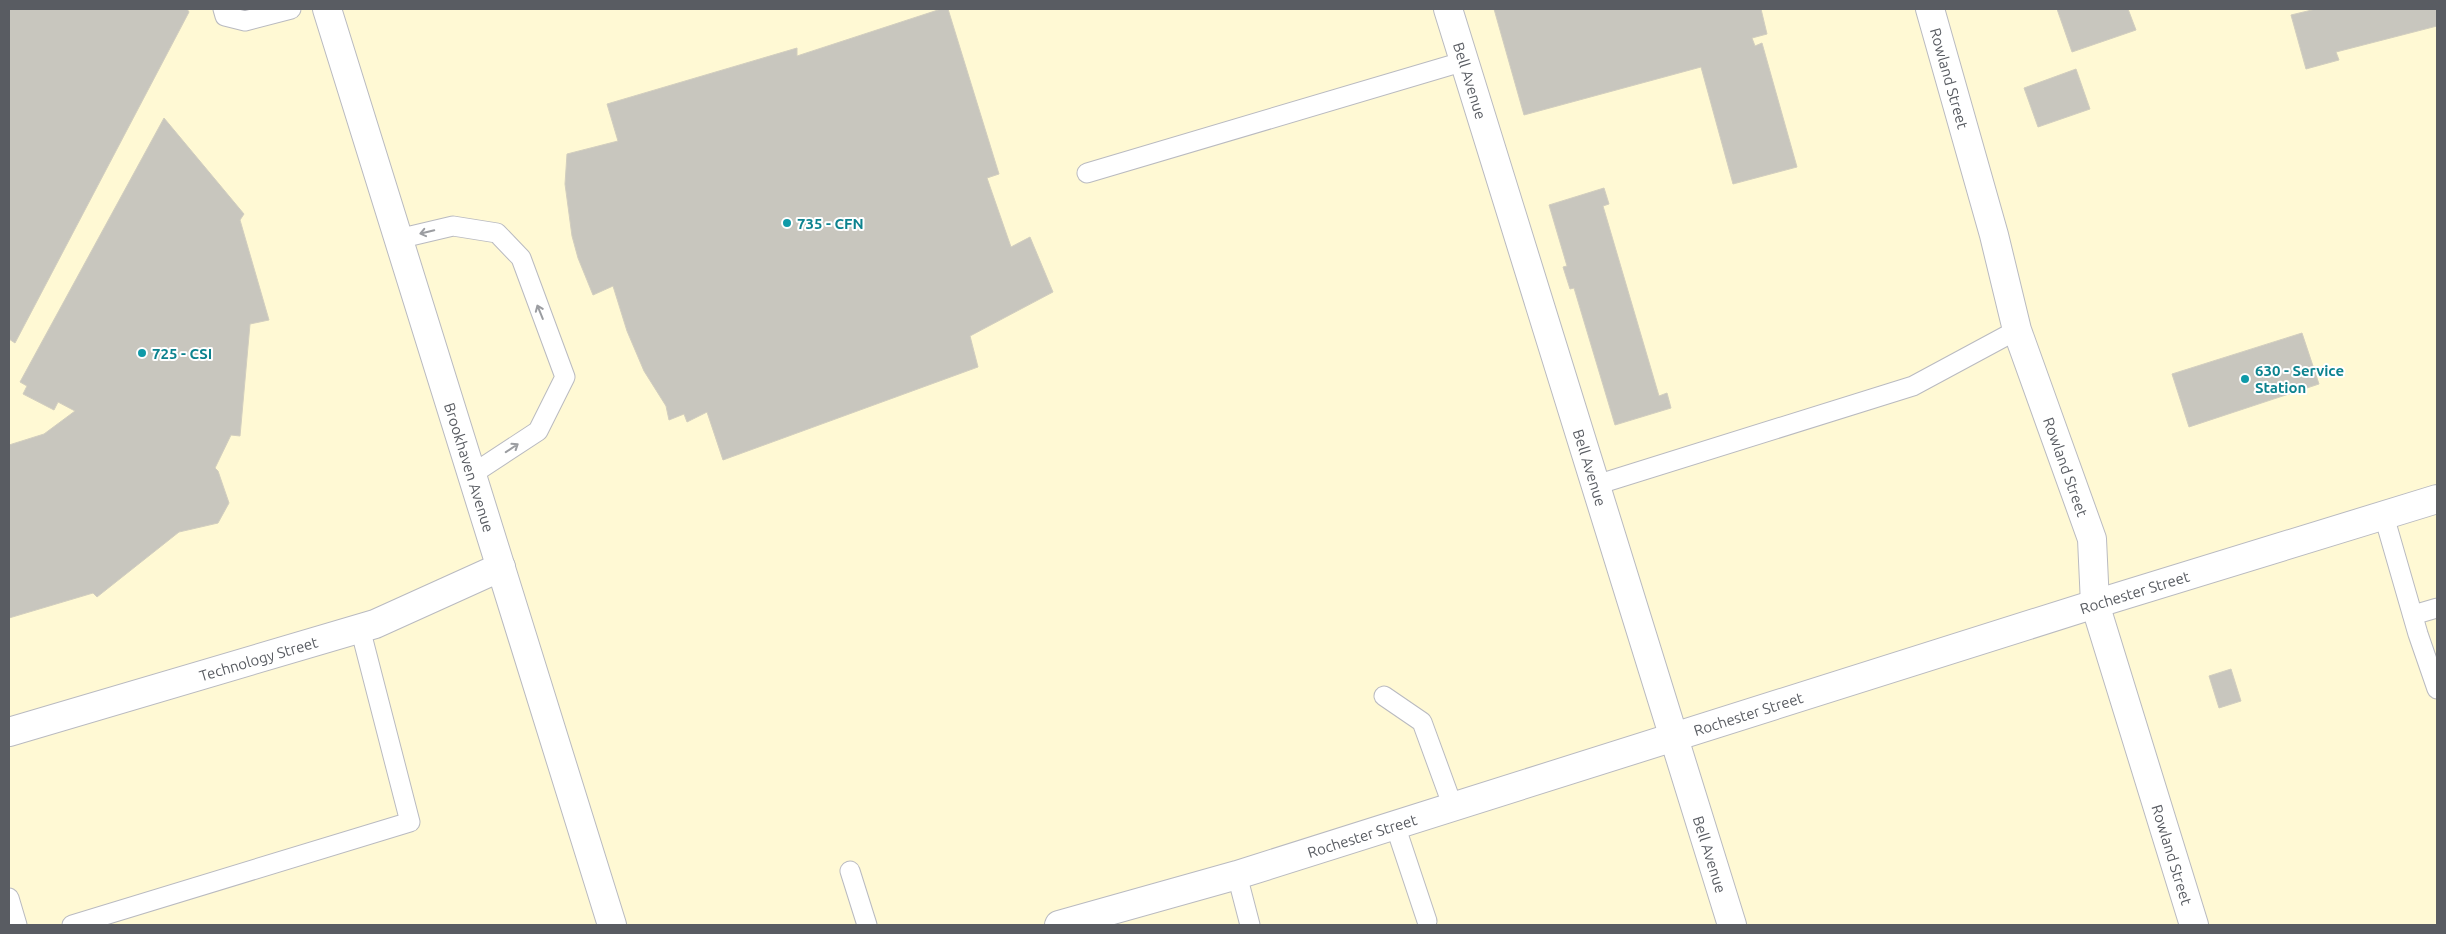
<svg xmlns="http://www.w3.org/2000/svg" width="2446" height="934" viewBox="0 0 2446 934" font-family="Ubuntu,sans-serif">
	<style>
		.commercial { fill: #fff9d4 }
		.building { fill: #c8c6be; stroke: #d2cebf }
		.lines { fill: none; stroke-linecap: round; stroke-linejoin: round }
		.lane-casing { stroke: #b9bac0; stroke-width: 21 }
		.street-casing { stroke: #b9bac0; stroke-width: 30 }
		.lane { stroke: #fff; stroke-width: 19 }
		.street { stroke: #fff; stroke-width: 28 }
		.oneway { stroke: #9b9da1 }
		.culture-dot { fill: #0f9aa8; stroke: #fff; stroke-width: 2 }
		.labels { text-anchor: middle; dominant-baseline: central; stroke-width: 4; stroke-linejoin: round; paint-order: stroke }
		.street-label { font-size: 15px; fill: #595c62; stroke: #fff }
		.culture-label { font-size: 15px; font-weight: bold; fill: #0d838f; stroke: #fff; text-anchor: start }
	</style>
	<rect width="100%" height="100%" fill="#edece0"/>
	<rect class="commercial" x="9" y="9" width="2428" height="916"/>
	<g class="building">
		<polygon points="9,9 187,9 189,12 15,343 9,339"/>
		<polygon points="941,9 948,9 999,174 987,178 1011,247 1030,237 1053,292 970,336 978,367 723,460 707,412 687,422 684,414 669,420 666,406 644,371 627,331 613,286 593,295 578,258 572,236 565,184 567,154 618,141 607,104 797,48 797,56"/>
		<polygon points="1494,9 1761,9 1767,34 1752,38 1755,46 1762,43 1797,167 1733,184 1701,67 1524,115"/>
		<polygon points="2057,9 2128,9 2136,30 2072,52"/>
		<polygon points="2316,9 2437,9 2437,26 2336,52 2339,60 2306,69 2291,15"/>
		<polygon points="2076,69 2090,109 2038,127 2024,88"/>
		<polygon points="164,118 244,214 240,220 269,320 250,324 240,436 231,435 215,468 218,471 229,503 218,523 179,532 97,597 93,593 9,618 9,445 44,434 75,411 58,402 54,410 23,394 27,386 20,382"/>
		<polygon points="1604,188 1609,204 1603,206 1659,396 1667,393 1671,408 1615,425 1574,288 1570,289 1563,267 1567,266 1549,205"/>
		<polygon points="2302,333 2319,384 2189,427 2172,374"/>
		<polygon points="2231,669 2241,701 2219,708 2209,676"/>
	</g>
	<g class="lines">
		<defs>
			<g id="lane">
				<polyline points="223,9 225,16 245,21 291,9"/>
				<polyline points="1087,173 1465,61"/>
				<polyline points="398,239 453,226 497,233 521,258 565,377 538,431 471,475"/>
				<polyline points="1596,485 1913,386 2017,330"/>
				<polyline points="2384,516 2418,634 2437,689"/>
				<polyline points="2413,615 2437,608"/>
				<polyline points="1384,696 1422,722 1453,807"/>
				<polyline points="1395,825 1427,921"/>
				<polyline points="850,871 867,925"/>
				<polyline points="1237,875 1250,925"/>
				<polyline points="9,898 17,925"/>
				<polyline points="72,925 410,822 360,628"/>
			</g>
			<g id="street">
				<path id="s1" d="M327,9L612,925"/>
				<path id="s2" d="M1448,9L1732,925"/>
				<path id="s3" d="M1930,9L1994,235L2017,330L2092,539L2095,604L2194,925"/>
				<path id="s4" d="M9,732L375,624L501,567"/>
				<path id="s5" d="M1059,925L1237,875L2095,604L2437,499"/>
			</g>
		</defs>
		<use href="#lane" class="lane-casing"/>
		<use href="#street" class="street-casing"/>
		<use href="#lane" class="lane"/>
		<use href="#street" class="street"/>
	</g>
	<defs><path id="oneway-shaft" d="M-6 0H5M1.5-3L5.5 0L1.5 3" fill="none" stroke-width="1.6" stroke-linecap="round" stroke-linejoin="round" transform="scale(1.25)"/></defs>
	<g class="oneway">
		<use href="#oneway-shaft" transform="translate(427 232) rotate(166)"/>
		<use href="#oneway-shaft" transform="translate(540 312) rotate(-112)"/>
		<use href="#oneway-shaft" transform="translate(512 448) rotate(-34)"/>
	</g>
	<g class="culture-dot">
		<circle cx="787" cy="223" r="5"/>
		<circle cx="142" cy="353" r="5"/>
		<circle cx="2245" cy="379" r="5"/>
	</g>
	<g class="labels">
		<g class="street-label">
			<text stroke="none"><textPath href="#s3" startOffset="72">Rowland Street</textPath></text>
			<text stroke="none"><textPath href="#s2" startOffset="75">Bell Avenue</textPath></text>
			<text stroke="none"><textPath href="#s1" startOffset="480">Brookhaven Avenue</textPath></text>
			<text stroke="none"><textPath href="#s2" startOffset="480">Bell Avenue</textPath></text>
			<text stroke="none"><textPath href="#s3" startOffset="478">Rowland Street</textPath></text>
			<text stroke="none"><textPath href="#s5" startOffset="1126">Rochester Street</textPath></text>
			<text stroke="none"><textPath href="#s4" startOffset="260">Technology Street</textPath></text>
			<text stroke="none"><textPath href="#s5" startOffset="721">Rochester Street</textPath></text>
			<text stroke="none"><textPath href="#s5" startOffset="316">Rochester Street</textPath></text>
			<text stroke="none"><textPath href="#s2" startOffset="885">Bell Avenue</textPath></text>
			<text stroke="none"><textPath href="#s3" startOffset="882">Rowland Street</textPath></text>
		</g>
		<g class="culture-label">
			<text x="797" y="223">735 - CFN</text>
			<text x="152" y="353">725 - CSI</text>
			<text x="2255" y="370">630 - Service<tspan x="2255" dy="17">Station</tspan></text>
		</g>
	</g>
	<rect width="2446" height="934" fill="none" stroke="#595c62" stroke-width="20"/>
</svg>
